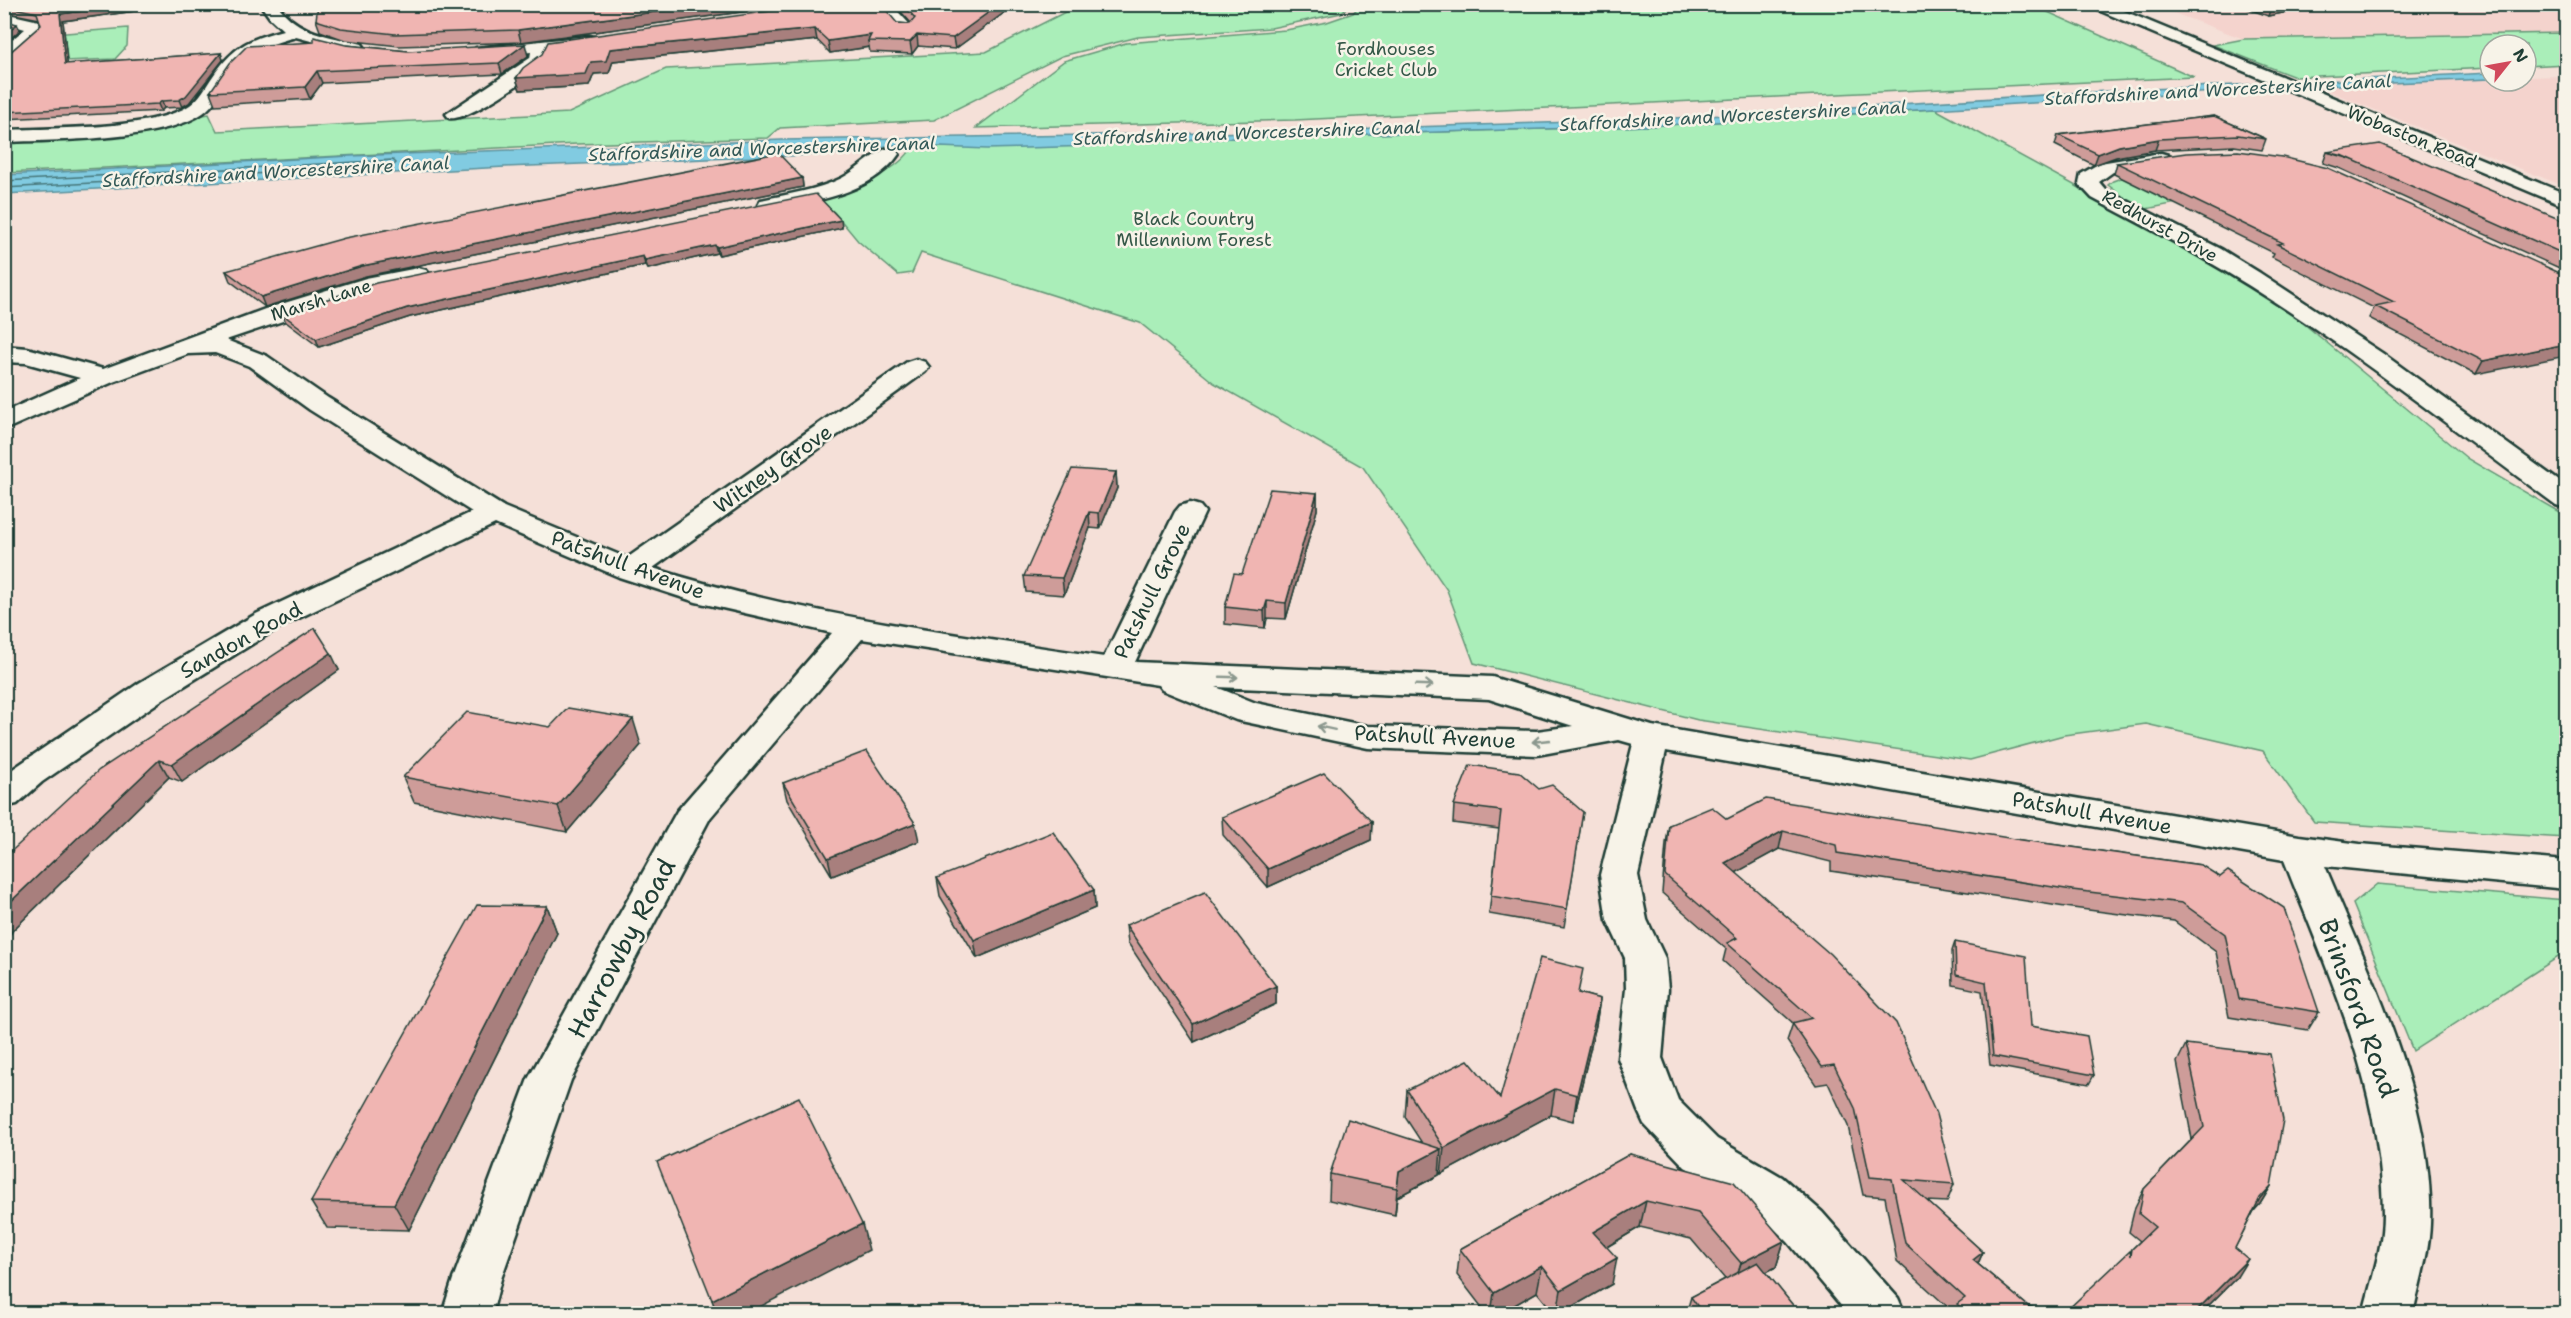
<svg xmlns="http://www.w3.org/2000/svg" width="2571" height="1318" viewBox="0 0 2571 1318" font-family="'Shantell Sans',sans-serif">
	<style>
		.built { fill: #f4d3cd }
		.green { fill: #aaeeb9; stroke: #649676; stroke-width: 1.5 }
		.water { fill: #81cbe1; stroke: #5a929c; stroke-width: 1.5 }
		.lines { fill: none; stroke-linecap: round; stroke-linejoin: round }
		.shore { stroke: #467679; stroke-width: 1.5 }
		.street-casing { stroke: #1f3d34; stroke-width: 5 }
		.secondary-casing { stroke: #1f3d34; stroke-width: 5 }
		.street { fill: #f7f3e8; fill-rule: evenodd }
		.secondary { fill: #f7f3e8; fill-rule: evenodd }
		.wall { fill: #ce9c99; stroke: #1f3d34; stroke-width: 1.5 }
		.shaded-wall { fill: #a87f7d; stroke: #1f3d34; stroke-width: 1.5 }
		.building { fill: #f0b5b2; stroke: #1f3d34; stroke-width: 1.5 }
		.oneway { stroke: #8b988e }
		.labels { text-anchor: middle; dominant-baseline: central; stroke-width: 5; stroke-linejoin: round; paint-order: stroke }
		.far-park-label { font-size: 18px; fill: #345848; stroke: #f7f3e8 }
		.far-water-label { font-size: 18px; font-style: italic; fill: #335957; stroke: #f7f3e8 }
		.far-street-label { font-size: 18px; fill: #1f3d34; stroke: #f7f3e8 }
		.street-label { font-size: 21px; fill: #1f3d34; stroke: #f7f3e8 }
		.near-street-label { font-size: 26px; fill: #1f3d34; stroke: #f7f3e8 }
	</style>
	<rect width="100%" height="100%" fill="#f5e0d8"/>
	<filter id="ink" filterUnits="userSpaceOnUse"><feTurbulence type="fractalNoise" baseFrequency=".0167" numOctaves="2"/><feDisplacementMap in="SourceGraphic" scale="12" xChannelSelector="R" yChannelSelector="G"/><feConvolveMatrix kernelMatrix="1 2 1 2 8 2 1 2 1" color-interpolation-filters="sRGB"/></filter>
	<g filter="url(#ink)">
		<g class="built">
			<polygon points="2152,5 2566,5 2566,33 2244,39"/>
			<polygon points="2566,76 2566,187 2316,86 2490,79 2526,81 2526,77"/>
		</g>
		<g class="green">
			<polygon points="1361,4 2032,5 2194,77 1295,120 976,128 1064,61 1126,43 1286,30 1327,22 1353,13"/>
			<polygon points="1079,5 1349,5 1341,13 1271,28 1138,37 1062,56 934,120 780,128 768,138 577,144 5,173 4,139 83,135 209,114 217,131 569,113 666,69 986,52"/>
			<polygon points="128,28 127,46 115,59 13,63 41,35"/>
			<polygon points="2566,33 2566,64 2526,66 2526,45 2490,45 2490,68 2295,77 2213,45 2244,39"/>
			<path d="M1935,109L2202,255L2292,314L2468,459L2566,516V838L2314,822L2263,751L2146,724L2064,735L1970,760L1698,720L1474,663L1447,590L1363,467L1214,383L1140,323L921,253L912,273L898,275L858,241L834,212L820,202C847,190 900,172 912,147L1094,146L1102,142L1648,126Z"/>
			<polygon points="2150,167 2311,177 2141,210 2108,185 2113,181"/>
			<polygon points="2377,884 2566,900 2566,952 2413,1051 2353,904"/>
		</g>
		<polygon class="water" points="2490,73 2490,79 2316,86 1648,126 1102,142 1094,146 987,149 893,145 837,154 505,167 5,194 5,175 350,156 782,140 1214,133 1643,120 2107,91"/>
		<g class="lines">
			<polyline class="shore" points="4,181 393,160 396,163 393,166 4,188"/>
			<defs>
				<g id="street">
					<path d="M260,4H277C297,34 330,36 362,44L365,48L356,53L296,37C261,46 246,53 226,84C220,94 213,106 203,113C163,141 55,140 4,142V130C51,128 153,130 190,105C200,98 206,86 213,76C234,46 249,39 283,30L270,18Z"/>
					<polygon points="873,4 891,4 914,29 912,33 900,33"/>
					<polygon points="4,13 39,21 42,30 10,59 4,60 4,46 25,29 4,23"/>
					<path d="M589,36L595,37L598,41L595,45L549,50C548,55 548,60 545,63C532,77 466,122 449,118L446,114L530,58L531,52L482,57L473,52L476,48Z"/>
					<path d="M889,148L896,150L899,154C872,194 812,202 769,211L761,210L758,205L761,200C789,194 817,190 842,178C858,170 874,152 889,148Z"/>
					<path d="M2161,153L2168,155L2171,159L2168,163L2113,172L2099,182L2106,190L2221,249L2260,273L2382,353L2566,486V508L2556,505C2443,422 2326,328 2204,259C2167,237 2129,218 2092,198L2079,184L2081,174L2100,163Z"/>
					<path d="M418,268L426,270L430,275L426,280L378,289L226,340L267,356L328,398L504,507L627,558L907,362L916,359L925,362L929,367L925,372L653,568C800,615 953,634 1104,657L1175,512L1180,506L1190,503L1200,506L1205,512L1135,662L1492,677L1652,726L2299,836L2360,844L2566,861V889L2325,866C2370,974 2435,1105 2430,1224C2429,1254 2419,1284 2413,1314H2363C2371,1281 2383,1248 2383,1215C2383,1090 2328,974 2284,860L1666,751L1638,875L1647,920L1665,958L1668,989L1662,1058L1678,1100L1717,1139L1782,1177L1822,1212L1898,1298L1905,1314H1848L1788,1242L1750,1205L1685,1167L1644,1124L1638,1111L1618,1058L1626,989L1625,958L1607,920L1600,875L1633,744L1619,740L1537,755L1368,748L1236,720L1162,690L1158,685L862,639L710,818L571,1080L501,1279L492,1314H442L453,1279L528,1079L677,811L832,633L696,602L619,577L495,524L278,628L163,699L42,782L17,804L4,807V775L139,683L256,614L472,512L310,410L249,366L215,353L188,354L113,382L4,430V412L80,378L26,363L4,362V346L27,348L103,369L265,309L366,278ZM1216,687L1489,699L1573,726L1537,731L1368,726L1256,703Z"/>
				</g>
				<polygon id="secondary" points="2084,4 2107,4 2566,194 2566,207"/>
			</defs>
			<use href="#street" class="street-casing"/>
			<use href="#secondary" class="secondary-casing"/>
			<use href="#street" class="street"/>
			<use href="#secondary" class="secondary"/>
		</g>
		<g class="wall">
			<polygon points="4,4 186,4 63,21 67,64 221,53 223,60 189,103 182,107 164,108 161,111 4,119 4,55 7,55 41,25 39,19 4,12"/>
			<polygon points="800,4 521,42 399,46 345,40 320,31 316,20"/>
			<polygon points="822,4 897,23 910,24 911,23 894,4 1016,4 955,49 918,46 912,54 870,52 869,47 830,53 817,40 613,61 609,73 594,74 589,86 520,90 516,78"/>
			<polygon points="1039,4 1066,4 1059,8"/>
			<polygon points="2235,4 2328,4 2268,16"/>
			<polygon points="346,45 408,51 528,56 502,74 322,83 310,99 215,105 210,92"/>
			<polygon points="2214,116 2266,139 2262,150 2234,146 2155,150 2116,157 2094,165 2055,145 2058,135"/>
			<polygon points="2327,152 2566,222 2566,271 2339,168 2323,163"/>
			<polygon points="2117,163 2564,275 2476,374 2369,318 2374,308 2272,257 2274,253 2114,174"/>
			<polygon points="802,178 803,187 366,276 265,307 230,281 226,271"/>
			<polygon points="841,220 842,228 719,255 717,253 648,269 645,265 410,317 319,347 286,322 282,314"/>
			<polygon points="1116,472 1117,488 1100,529 1090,528 1064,595 1026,592 1024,576"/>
			<polygon points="1317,493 1317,510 1286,619 1267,618 1265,628 1225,624 1225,607 1242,574"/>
			<polygon points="315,628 339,670 182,782 169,777 13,930 4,858"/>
			<polygon points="641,745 567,832 414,802 403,777"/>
			<polygon points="783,783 919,841 832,876 787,800"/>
			<polygon points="1539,789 1583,812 1564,927 1489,914 1499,829 1453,823 1454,805"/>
			<polygon points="1222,817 1372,822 1371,840 1268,887 1223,835"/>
			<polygon points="1727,819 2015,839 2201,865 2319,1012 2308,1030 2229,1017 2216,952 2174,921 2065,907 1831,871 1831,862 1779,849 1736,872 1954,1184 1947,1202 1927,1201 1983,1252 1978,1264 2028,1306 2055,1314 1953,1314 1953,1312 1897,1261 1885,1197 1863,1195 1848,1126 1828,1083 1816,1085 1787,1041 1793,1023 1723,961 1726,949 1662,893 1666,843 1669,825"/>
			<polygon points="937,878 1094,890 1095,908 977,958 940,896"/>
			<polygon points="547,906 557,933 409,1230 327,1228 311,1202"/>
			<polygon points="1126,925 1276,986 1276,1004 1194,1042 1128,943"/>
			<polygon points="1955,942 2031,1026 2094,1075 2089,1084 1990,1065 1982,991 1953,985 1952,951"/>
			<polygon points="1579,993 1600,999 1596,1025 1573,1121 1551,1115 1441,1174 1439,1171 1439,1175 1397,1197 1395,1215 1329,1200 1330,1174 1422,1143 1405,1117 1407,1090 1500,1098"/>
			<polygon points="2186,1044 2271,1186 2260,1204 2254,1211 2235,1248 2237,1277 2200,1314 2063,1314 2130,1253 2132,1249 2140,1241 2129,1232 2135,1207 2144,1189 2192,1139 2177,1062"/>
			<polygon points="1630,1154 1784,1241 1776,1267 1766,1272 1800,1314 1686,1314 1691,1297 1725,1279 1691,1239 1640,1227 1607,1247 1612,1284 1560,1314 1555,1314 1537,1292 1499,1314 1487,1314 1457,1275 1460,1249"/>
		</g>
		<g class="shaded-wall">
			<polygon points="137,4 186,4 63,21 68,70 65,64 60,14"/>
			<polygon points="715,4 800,4 521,42 518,30"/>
			<polygon points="1000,4 1016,4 955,49 953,38"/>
			<polygon points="1058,4 1066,4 1059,8"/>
			<polygon points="2272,4 2328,4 2268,16"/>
			<polygon points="17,24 20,30 4,44 4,35"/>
			<polygon points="815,29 817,40 613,61 609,73 594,74 589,86 520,90 516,78 591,62 610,49"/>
			<polygon points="871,35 868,41 869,47 830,53 828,41"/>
			<polygon points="917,35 918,46 912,54 910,42"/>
			<polygon points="525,44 528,56 502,74 499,63"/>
			<polygon points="221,53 223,60 189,103 182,107 179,100"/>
			<polygon points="317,71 322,83 310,99 305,87"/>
			<polygon points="162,101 164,108 161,111 158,104"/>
			<polygon points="2159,139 2155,150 2116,157 2094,165 2098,154 2119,146"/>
			<polygon points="802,178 803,187 366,276 265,307 261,297 362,266"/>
			<polygon points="841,220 842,228 719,255 717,247"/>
			<polygon points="715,245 717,253 648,269 645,260"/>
			<polygon points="643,256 645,265 410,317 319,347 316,339 407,308"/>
			<polygon points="2566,344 2566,356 2476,374 2483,361"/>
			<polygon points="1116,472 1117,488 1100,529 1099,513"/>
			<polygon points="1317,493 1317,510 1286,619 1286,603"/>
			<polygon points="1089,512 1090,528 1064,595 1062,578"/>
			<polygon points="1267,601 1267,618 1265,628 1264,611"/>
			<polygon points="331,653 339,670 182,782 172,764"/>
			<polygon points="633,719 641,745 567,832 558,806"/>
			<polygon points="159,760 169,777 13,930 4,944 4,908"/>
			<polygon points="1372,822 1371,840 1268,887 1268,869"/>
			<polygon points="915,823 919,841 832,876 828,858"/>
			<polygon points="1783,831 1779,849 1721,881 1725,863"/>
			<polygon points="1094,890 1095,908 977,958 974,940"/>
			<polygon points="547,906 557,933 409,1230 394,1204"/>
			<polygon points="1276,986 1276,1004 1194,1042 1193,1024"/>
			<polygon points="1600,999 1596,1025 1573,1121 1577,1095"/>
			<polygon points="1555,1089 1551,1115 1441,1174 1444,1148"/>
			<polygon points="1441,1149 1439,1175 1397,1197 1395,1215 1397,1188 1399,1171"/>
			<polygon points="2271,1186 2260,1204 2249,1216 2260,1198"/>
			<polygon points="1646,1201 1640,1227 1588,1258 1593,1232"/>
			<polygon points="862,1224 869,1250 746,1314 717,1314 712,1300"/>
			<polygon points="1784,1241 1776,1267 1733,1289 1741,1263"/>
			<polygon points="1983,1252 1975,1270 1973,1260"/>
			<polygon points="1617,1258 1612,1284 1560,1314 1557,1314 1561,1290"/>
			<polygon points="2248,1259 2237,1277 2200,1314 2193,1314"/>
			<polygon points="1542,1266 1537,1292 1499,1314 1491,1314 1494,1293"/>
		</g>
		<g class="building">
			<polygon points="4,4 137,4 60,14 65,64 221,53 186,96 179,100 162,101 158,104 4,112 4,55 7,55 41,25 37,13 4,6"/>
			<polygon points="318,4 715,4 518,30 395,34 341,28 316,20"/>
			<polygon points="822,4 881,4 897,23 910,24 915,18 903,4 1000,4 953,38 917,35 910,42 868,41 871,35 828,41 815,29 610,49 606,61 591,62 586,74 516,78 523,68 542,54 548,42"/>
			<polygon points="4,20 17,24 4,35"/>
			<polygon points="314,37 346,45 408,51 525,44 499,63 317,71 305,87 210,92 230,63 247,46 314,42"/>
			<polygon points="2214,116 2266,139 2238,135 2159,139 2119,146 2098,154 2058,135"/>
			<polygon points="2380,144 2566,222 2566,255 2344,156 2327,152"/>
			<polygon points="2238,151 2282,157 2328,168 2564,275 2566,276 2566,344 2483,361 2375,306 2394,302 2277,244 2283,243 2117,163 2186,153"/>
			<polygon points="778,153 802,178 362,266 261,297 226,271 345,238"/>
			<polygon points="816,194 841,220 717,247 715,245 645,260 643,256 407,308 316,339 282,314 376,283"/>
			<polygon points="1072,469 1116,472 1099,513 1089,512 1062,578 1024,576"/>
			<polygon points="1270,489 1317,493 1286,603 1267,601 1264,611 1225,607 1234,573 1242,574"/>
			<polygon points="315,628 331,653 172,764 159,760 4,908 4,858 99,770"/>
			<polygon points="568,708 633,719 558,806 403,777 467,712 550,727"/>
			<polygon points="867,751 915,823 828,858 783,783"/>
			<polygon points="1470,765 1519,772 1539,789 1552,785 1583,812 1567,909 1491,896 1501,811 1454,805"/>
			<polygon points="1324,773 1372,822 1268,869 1222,817"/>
			<polygon points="1766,799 2015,839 2201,865 2220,877 2228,871 2284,908 2319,1012 2239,999 2225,934 2182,903 2072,890 1837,853 1836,845 1783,831 1725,863 1830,954 1896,1023 1936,1114 1954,1184 1904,1180 1983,1252 1973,1260 2028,1306 2055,1314 1968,1314 1957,1304 1965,1298 1905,1243 1892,1179 1870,1177 1855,1108 1834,1065 1822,1067 1792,1023 1812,1018 1727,943 1737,938 1665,875 1669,825 1712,807 1727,819"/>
			<polygon points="1053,832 1094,890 974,940 937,878"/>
			<polygon points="1205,892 1276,986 1193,1024 1126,925"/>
			<polygon points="477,905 547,906 394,1204 311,1202"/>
			<polygon points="1955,942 2026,956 2031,1026 2087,1036 2094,1075 1993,1056 1986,982 1956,975"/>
			<polygon points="1540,958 1583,969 1578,993 1600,999 1577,1095 1555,1089 1444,1148 1407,1090 1468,1060 1500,1098"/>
			<polygon points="2186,1044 2270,1054 2283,1120 2271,1186 2260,1198 2235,1248 2248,1259 2193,1314 2063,1314 2130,1251 2131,1256 2132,1249 2155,1227 2139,1214 2144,1189 2204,1127"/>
			<polygon points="799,1097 862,1224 712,1300 657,1162"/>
			<polygon points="1348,1119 1441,1149 1399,1171 1397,1188 1330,1174"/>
			<polygon points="1630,1154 1734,1182 1784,1241 1741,1263 1698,1213 1646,1201 1593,1232 1617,1258 1561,1290 1542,1266 1494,1293 1460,1249"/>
			<polygon points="1758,1262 1800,1314 1703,1314 1691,1297"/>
		</g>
		<defs><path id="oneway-shaft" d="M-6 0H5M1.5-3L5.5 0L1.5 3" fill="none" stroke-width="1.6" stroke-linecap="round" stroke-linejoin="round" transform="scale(1.5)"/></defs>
		<g class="oneway">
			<use href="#oneway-shaft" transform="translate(1229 677) rotate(2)"/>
			<use href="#oneway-shaft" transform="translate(1424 685) rotate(2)"/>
			<use href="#oneway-shaft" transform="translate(1326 728) rotate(-168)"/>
			<use href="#oneway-shaft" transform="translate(1541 741) rotate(174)"/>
		</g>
	</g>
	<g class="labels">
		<g class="far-park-label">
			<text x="1386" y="49">Fordhouses<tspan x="1386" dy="21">Cricket Club</tspan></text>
			<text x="1194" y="219">Black Country<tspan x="1194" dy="21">Millennium Forest</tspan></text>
		</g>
		<g class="far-water-label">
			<text transform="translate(2218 90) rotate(-3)">Staffordshire and Worcestershire Canal</text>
			<text transform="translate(1733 116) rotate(-3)">Staffordshire and Worcestershire Canal</text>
			<text transform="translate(1247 133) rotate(-2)">Staffordshire and Worcestershire Canal</text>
			<text transform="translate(762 149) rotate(-2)">Staffordshire and Worcestershire Canal</text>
			<text transform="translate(276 172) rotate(-3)">Staffordshire and Worcestershire Canal</text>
		</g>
		<g class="far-street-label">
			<text transform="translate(2412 137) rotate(22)">Wobaston Road</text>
			<text transform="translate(2160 226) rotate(29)">Redhurst Drive</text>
			<text transform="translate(321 300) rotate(-17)">Marsh Lane</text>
		</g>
		<g class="street-label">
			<text transform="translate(773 469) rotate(-35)">Witney Grove</text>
			<text transform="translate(628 565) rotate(20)">Patshull Avenue</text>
			<text transform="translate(1152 591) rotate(-64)">Patshull Grove</text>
			<text transform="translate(241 640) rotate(-29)">Sandon Road</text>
			<text transform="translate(1435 737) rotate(3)">Patshull Avenue</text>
			<text transform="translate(2092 813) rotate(10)">Patshull Avenue</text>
		</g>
		<g class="near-street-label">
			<text transform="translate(621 948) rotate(-62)">Harrowby Road</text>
			<text transform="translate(2359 1008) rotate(70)">Brinsford Road</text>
		</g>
	</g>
	<rect width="2571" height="1318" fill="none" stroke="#f7f3e8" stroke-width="24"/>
	<rect x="12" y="12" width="2547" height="1294" fill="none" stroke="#1f3d34" stroke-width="2" filter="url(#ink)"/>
	<g transform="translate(2508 63) rotate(59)"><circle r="28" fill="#f7f3e8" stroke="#a1aaa0" stroke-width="1.5"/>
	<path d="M0-4.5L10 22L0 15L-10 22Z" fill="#d1495b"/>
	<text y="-9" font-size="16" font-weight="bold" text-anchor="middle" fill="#1f3d34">N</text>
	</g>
</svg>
